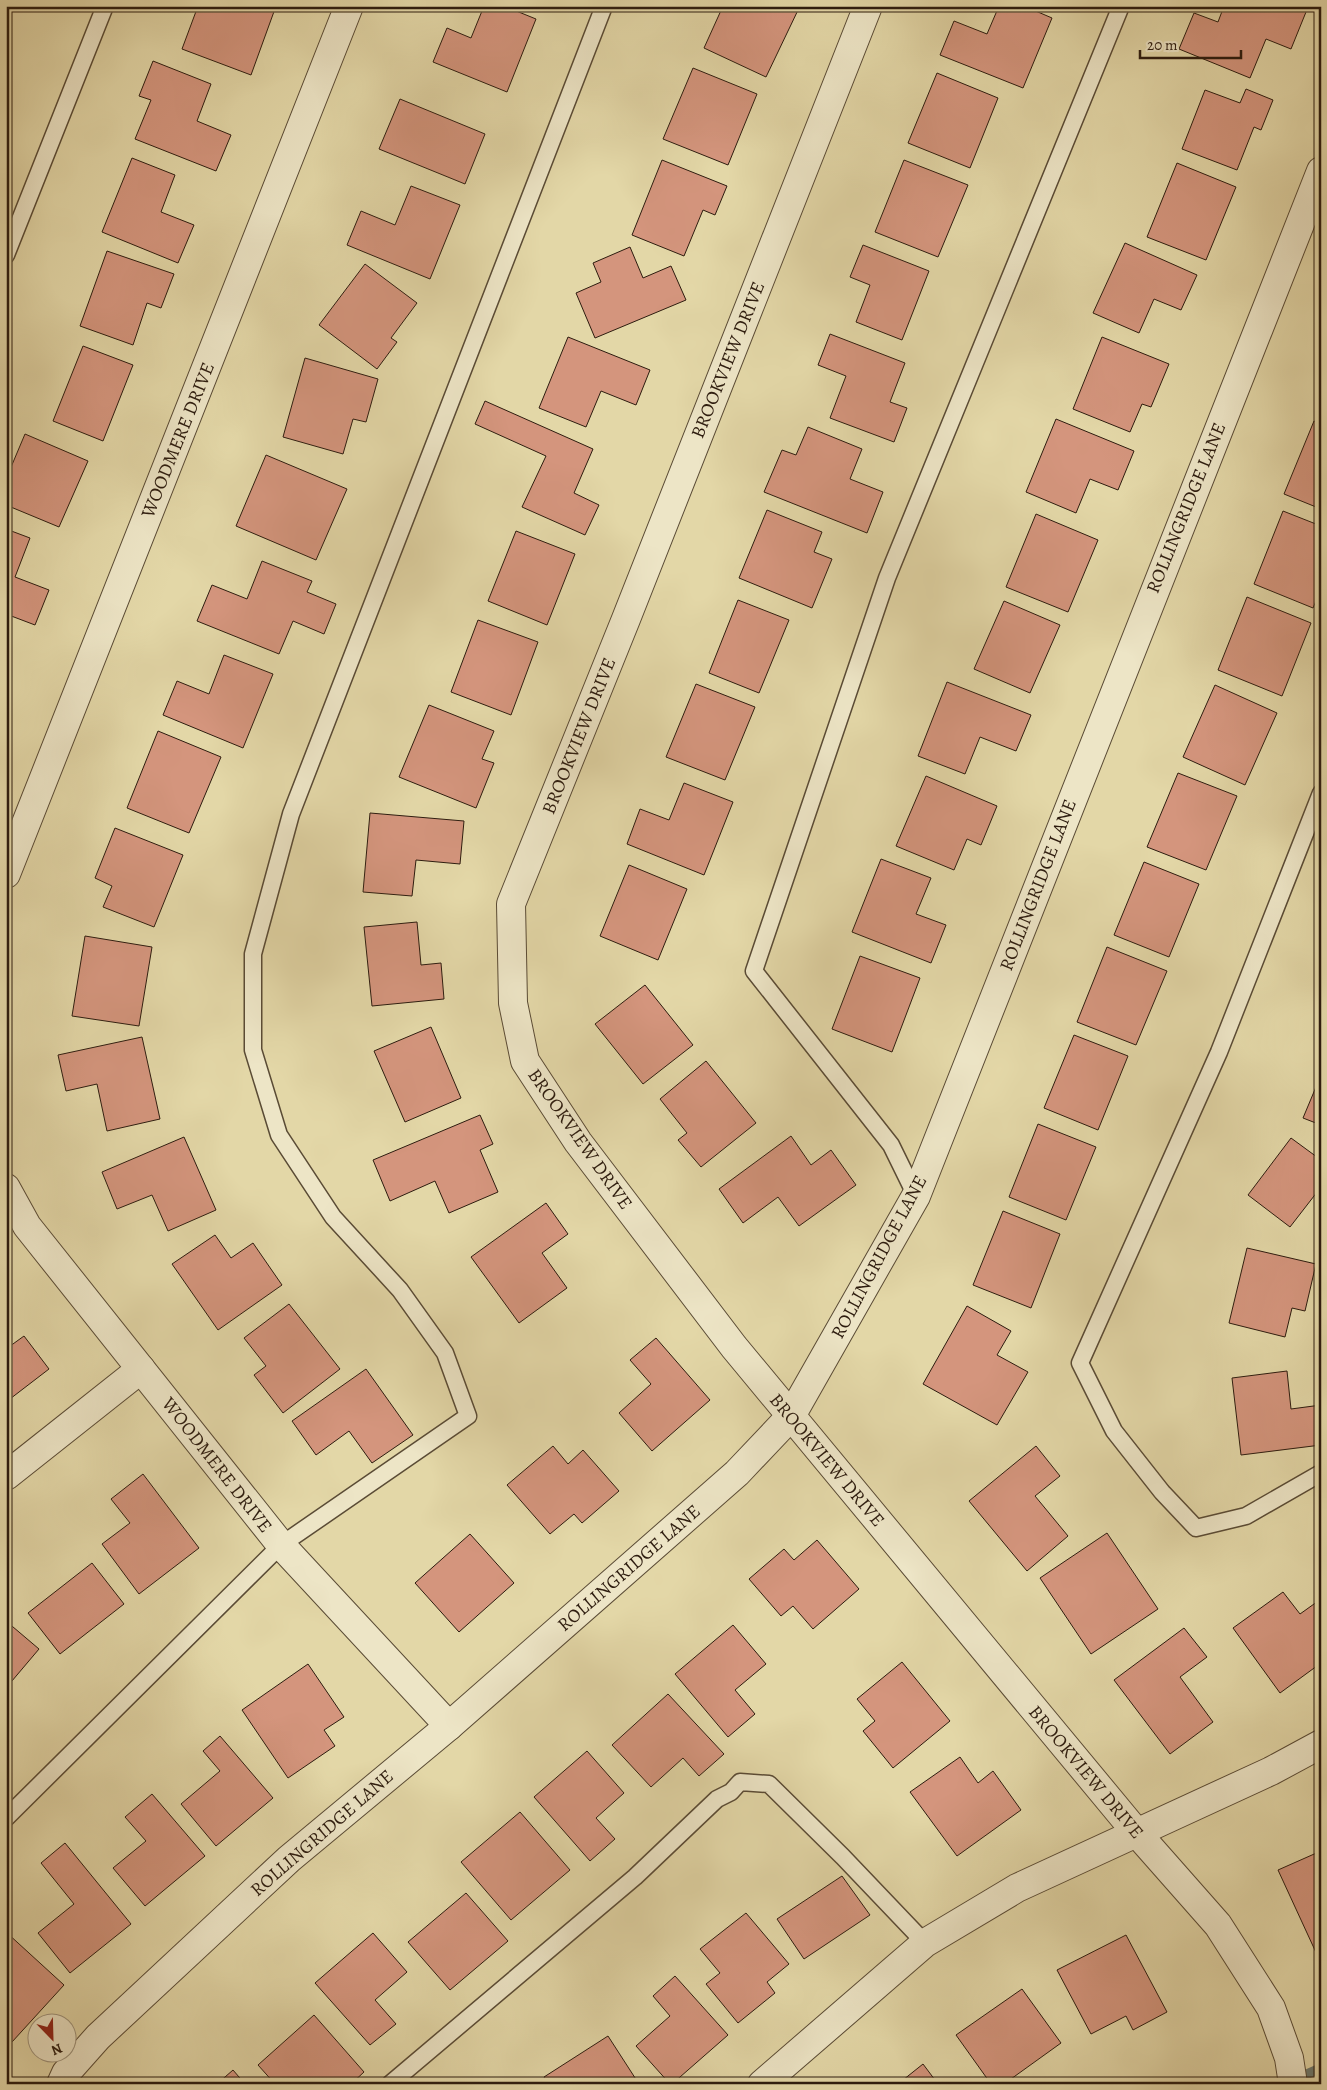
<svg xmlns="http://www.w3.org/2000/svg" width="1327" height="2090" viewBox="0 0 1327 2090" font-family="Alegreya,serif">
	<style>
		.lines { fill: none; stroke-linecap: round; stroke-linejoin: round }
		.stream { stroke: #6d7a70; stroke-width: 10 }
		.building { fill: #d4957d; stroke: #2d1c0f }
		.service-casing { stroke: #5a4b35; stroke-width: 19 }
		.minor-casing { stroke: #5a4b35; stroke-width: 30 }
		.service { stroke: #ede5c6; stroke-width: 16 }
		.minor { stroke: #ede5c6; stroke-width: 28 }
		.labels { text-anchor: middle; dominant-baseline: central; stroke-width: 4; stroke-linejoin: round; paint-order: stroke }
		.street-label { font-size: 19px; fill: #2d1c0f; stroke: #ede5c6 }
	</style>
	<rect width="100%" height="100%" fill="#e3d7a7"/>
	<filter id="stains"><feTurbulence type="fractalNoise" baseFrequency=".004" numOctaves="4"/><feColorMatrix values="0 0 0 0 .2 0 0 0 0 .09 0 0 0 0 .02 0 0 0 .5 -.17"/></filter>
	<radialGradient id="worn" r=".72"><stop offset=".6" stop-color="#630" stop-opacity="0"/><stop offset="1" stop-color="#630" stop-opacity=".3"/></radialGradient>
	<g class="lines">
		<polyline class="stream" points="1294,2080 1321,2068"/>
	</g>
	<g class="building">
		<polygon points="198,6 276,6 251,75 182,49"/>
		<polygon points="484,6 504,6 536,19 507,92 433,62 447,28 471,38"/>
		<polygon points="723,6 795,6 799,8 766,77 704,48"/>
		<polygon points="999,6 1024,6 1052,18 1023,88 940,55 954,21 987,34"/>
		<polygon points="1224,6 1291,6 1306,12 1291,49 1266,39 1250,78 1179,49 1194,13 1218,22"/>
		<polygon points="153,61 211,84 197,121 231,135 216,171 135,139 151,100 139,96"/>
		<polygon points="693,68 757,94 728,165 663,139"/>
		<polygon points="937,73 998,98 970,168 908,143"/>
		<polygon points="1246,89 1273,100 1261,130 1254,127 1237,170 1182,149 1205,90 1240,103"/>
		<polygon points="400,99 485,134 465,184 379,149"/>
		<polygon points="132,158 175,175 161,212 194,225 178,263 102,232"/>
		<polygon points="662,160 727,186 715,215 703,210 684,256 632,235"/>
		<polygon points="904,160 968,185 938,257 875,232"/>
		<polygon points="1177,163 1236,187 1206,260 1147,237"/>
		<polygon points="411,186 460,205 430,279 347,245 361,211 395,225"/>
		<polygon points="1125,243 1197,275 1181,310 1154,299 1139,333 1093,313"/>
		<polygon points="863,245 929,271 902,340 856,322 870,285 850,277"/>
		<polygon points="630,247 643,278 671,266 686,300 595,338 576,293 601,282 593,263"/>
		<polygon points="107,251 174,274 161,308 147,303 133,345 80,326"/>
		<polygon points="365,264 417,303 391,338 397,342 377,369 319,325"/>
		<polygon points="830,334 905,363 890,402 907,408 894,442 830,418 846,376 818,365"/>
		<polygon points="568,337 650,370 636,405 601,391 586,427 539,408"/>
		<polygon points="1102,337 1169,364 1151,407 1142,404 1130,432 1073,409"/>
		<polygon points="83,346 133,365 103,441 53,421"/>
		<polygon points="305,358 378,379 366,422 353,419 343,454 283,437"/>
		<polygon points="485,401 593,449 574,493 599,505 585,535 522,507 546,456 475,424"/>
		<polygon points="1056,419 1134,451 1118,490 1090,479 1076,513 1026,492"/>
		<polygon points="1314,421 1321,424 1321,509 1284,494"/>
		<polygon points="808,427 862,449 850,479 883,492 867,533 764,492 782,450 796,455"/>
		<polygon points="25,434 88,461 59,527 6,505 6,479"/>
		<polygon points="266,455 347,489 316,560 236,526"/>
		<polygon points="767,510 822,532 814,552 832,559 812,608 739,578"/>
		<polygon points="1283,511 1321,526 1321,589 1313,608 1254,584"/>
		<polygon points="1036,514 1098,540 1068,612 1006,587"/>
		<polygon points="6,529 30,538 15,577 49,590 35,625 6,614"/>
		<polygon points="516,531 575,554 547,625 488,601"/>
		<polygon points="262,561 312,581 307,592 336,604 324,634 293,621 279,654 197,621 212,585 247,599"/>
		<polygon points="1247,597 1311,623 1282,696 1218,670"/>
		<polygon points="738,600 789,620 759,693 709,673"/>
		<polygon points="1004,601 1060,625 1030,693 974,669"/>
		<polygon points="478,620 538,642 511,715 451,692"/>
		<polygon points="224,655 273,674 243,748 163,715 177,681 209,694"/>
		<polygon points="947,682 1031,715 1016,751 980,737 965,774 918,756"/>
		<polygon points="696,684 755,707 725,780 666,757"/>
		<polygon points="1215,685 1277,713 1245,785 1183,757"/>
		<polygon points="429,705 494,731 482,759 494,763 476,808 399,777"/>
		<polygon points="158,731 221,757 189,833 127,808"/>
		<polygon points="1178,773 1237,796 1206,870 1147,847"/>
		<polygon points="926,776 997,806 981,845 967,839 954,870 896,846"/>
		<polygon points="684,783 733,802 704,875 627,844 640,809 669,820"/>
		<polygon points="370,813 464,821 460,864 416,860 412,896 363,892"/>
		<polygon points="115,828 183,855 154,927 103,907 112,886 95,878"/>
		<polygon points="881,859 931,878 916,914 946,925 931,963 852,932"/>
		<polygon points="1144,862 1199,884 1169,957 1114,935"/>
		<polygon points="629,865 687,889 658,960 600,936"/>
		<polygon points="417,922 421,965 441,963 444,999 372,1006 364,927"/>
		<polygon points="85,936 152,947 139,1026 72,1016"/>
		<polygon points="1107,947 1167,971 1136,1045 1077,1022"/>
		<polygon points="860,956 920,978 892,1052 832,1029"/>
		<polygon points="645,985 693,1045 643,1084 595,1024"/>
		<polygon points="431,1027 461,1098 405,1122 374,1051"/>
		<polygon points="1074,1035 1128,1056 1098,1130 1044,1108"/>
		<polygon points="142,1037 160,1119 107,1131 97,1084 66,1091 58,1055"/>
		<polygon points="706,1061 756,1123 701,1167 678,1140 687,1133 660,1099"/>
		<polygon points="1321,1075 1321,1125 1303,1118"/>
		<polygon points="480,1115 493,1144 480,1150 498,1192 449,1213 435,1181 390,1201 373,1160"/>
		<polygon points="1038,1124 1096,1147 1066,1220 1009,1197"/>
		<polygon points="791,1136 811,1165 831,1150 856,1185 799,1226 778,1197 743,1223 719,1189"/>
		<polygon points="184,1137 216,1210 168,1231 152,1195 117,1209 102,1172"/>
		<polygon points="1291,1138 1321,1160 1321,1187 1290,1227 1248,1195"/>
		<polygon points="546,1203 568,1234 542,1253 567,1288 519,1323 471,1257"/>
		<polygon points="1003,1211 1060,1234 1031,1308 973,1285"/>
		<polygon points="215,1235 231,1258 253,1243 282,1285 218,1330 172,1264"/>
		<polygon points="1247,1248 1316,1264 1305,1311 1292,1308 1285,1337 1229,1323"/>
		<polygon points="289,1304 340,1369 283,1413 254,1375 266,1366 244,1338"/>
		<polygon points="967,1306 1011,1331 997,1355 1028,1372 997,1425 923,1384"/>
		<polygon points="24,1336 49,1369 6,1402 6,1349"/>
		<polygon points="656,1338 710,1400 652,1451 619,1413 651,1384 630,1360"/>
		<polygon points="366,1369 413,1435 372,1463 349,1431 316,1455 292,1421"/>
		<polygon points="1287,1371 1291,1409 1321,1405 1321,1445 1241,1455 1232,1378"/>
		<polygon points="553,1446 568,1464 583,1450 619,1491 582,1523 574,1514 550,1534 507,1485"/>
		<polygon points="1036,1446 1060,1476 1035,1496 1068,1536 1027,1571 969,1501"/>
		<polygon points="143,1474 199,1548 139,1594 102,1544 130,1523 111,1499"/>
		<polygon points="1107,1533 1158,1609 1091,1654 1040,1578"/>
		<polygon points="470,1534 514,1583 459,1632 415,1583"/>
		<polygon points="817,1540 859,1589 813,1629 793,1606 781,1616 749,1579 784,1549 794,1560"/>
		<polygon points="92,1563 124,1604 60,1654 28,1613"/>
		<polygon points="1283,1592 1300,1614 1321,1599 1321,1663 1280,1693 1233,1628"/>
		<polygon points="6,1621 39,1649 6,1688"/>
		<polygon points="733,1625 766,1664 735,1690 755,1714 728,1737 675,1674"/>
		<polygon points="1184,1628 1207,1657 1180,1677 1213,1722 1170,1754 1114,1680"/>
		<polygon points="902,1662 950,1721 893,1768 863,1731 875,1721 857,1699"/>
		<polygon points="308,1664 344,1717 324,1730 335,1746 288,1778 242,1710"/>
		<polygon points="668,1694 724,1754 699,1776 683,1758 651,1787 612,1745"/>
		<polygon points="220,1736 273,1798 216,1846 181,1804 220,1771 203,1751"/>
		<polygon points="587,1751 624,1793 596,1818 615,1839 590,1861 534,1797"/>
		<polygon points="960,1757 978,1783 993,1771 1021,1810 957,1856 910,1792"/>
		<polygon points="152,1794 205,1856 145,1906 113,1868 146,1841 125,1817"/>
		<polygon points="520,1812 570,1870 511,1920 461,1862"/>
		<polygon points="65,1843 131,1924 70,1973 38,1933 74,1904 41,1863"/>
		<polygon points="1321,1851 1321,1958 1319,1959 1278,1870"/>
		<polygon points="842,1876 870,1915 804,1959 777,1919"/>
		<polygon points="466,1893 508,1941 450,1990 408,1942"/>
		<polygon points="746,1913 789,1964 767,1982 775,1993 738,2023 706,1984 720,1973 700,1949"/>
		<polygon points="6,1932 64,1985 12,2042 6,2036"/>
		<polygon points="373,1933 407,1972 375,2000 396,2024 370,2045 315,1983"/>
		<polygon points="1126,1935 1167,2012 1133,2030 1126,2016 1091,2034 1057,1970"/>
		<polygon points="675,1976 728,2035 672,2084 670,2084 636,2046 670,2016 653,1996"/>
		<polygon points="1022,1989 1061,2043 1004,2084 991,2084 956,2035"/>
		<polygon points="314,2015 364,2072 351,2084 275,2084 258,2065"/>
		<polygon points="608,2036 639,2084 548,2084 544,2077"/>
		<polygon points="923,2064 938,2084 898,2084"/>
		<polygon points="233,2070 245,2084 217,2084"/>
	</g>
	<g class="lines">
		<defs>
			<g id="service">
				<polyline points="6,255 105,6"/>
				<polyline points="1321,793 1219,1052 1080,1363 1114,1431 1162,1492 1196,1528 1246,1516 1321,1473"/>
				<polyline points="916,1196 891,1145 754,971 887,578 1121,6"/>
				<polyline points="6,1818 281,1545 468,1416 445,1353 400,1290 333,1217 279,1135 253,1050 253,954 291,814 604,6"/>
				<polyline points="390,2084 635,1877 717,1799 731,1792 740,1782 769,1784 843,1857 925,1943"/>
			</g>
			<g id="minor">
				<polyline points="868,6 626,619 511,904 513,1003 525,1061 578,1142 734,1347 1136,1832 1218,1925 1271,2008 1289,2058 1293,2084"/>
				<polyline points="6,874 349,6"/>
				<polyline points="6,1188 27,1226 281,1545 449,1726"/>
				<polyline points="6,1476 141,1369"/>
				<polyline points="61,2084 66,2073 98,2037 289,1859 449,1726 737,1473 791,1416 916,1196 1321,171"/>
				<polyline points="762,2084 925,1943 1017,1888 1271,1771 1321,1744"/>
			</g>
		</defs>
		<use href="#service" class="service-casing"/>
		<use href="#minor" class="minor-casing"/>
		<use href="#service" class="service"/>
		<use href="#minor" class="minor"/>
	</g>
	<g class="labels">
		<g class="street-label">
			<text transform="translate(728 360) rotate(-68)">BROOKVIEW DRIVE</text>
			<text transform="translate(178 440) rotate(-68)">WOODMERE DRIVE</text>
			<text transform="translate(1186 508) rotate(-68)">ROLLINGRIDGE LANE</text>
			<text transform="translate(579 736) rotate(-68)">BROOKVIEW DRIVE</text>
			<text transform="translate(1038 885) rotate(-69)">ROLLINGRIDGE LANE</text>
			<text transform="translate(580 1139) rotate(55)">BROOKVIEW DRIVE</text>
			<text transform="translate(879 1257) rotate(-62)">ROLLINGRIDGE LANE</text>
			<text transform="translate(827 1460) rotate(50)">BROOKVIEW DRIVE</text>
			<text transform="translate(217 1465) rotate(52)">WOODMERE DRIVE</text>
			<text transform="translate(629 1568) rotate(-41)">ROLLINGRIDGE LANE</text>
			<text transform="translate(1086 1772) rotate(50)">BROOKVIEW DRIVE</text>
			<text transform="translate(322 1833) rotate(-41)">ROLLINGRIDGE LANE</text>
		</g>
	</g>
	<rect width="1327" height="2090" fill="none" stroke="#e3d7a7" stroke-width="25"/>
	<rect x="8" y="8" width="1312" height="2075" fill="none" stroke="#2d1c0f" stroke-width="2.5"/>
	<rect x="12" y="12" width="1302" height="2065" fill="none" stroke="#2d1c0f"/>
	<g transform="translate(52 2038) rotate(157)"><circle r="24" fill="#ede5c6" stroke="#a0957d"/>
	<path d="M0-4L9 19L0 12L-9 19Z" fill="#8f2418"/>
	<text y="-8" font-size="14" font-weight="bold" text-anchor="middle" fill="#2d1c0f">N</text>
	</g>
	<path d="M1140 50v8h101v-8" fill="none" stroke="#2d1c0f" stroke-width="2.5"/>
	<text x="1147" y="50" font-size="15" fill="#2d1c0f" stroke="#ede5c6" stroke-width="4" paint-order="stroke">20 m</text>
	<rect width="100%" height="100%" filter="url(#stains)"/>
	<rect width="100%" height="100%" fill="url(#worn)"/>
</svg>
